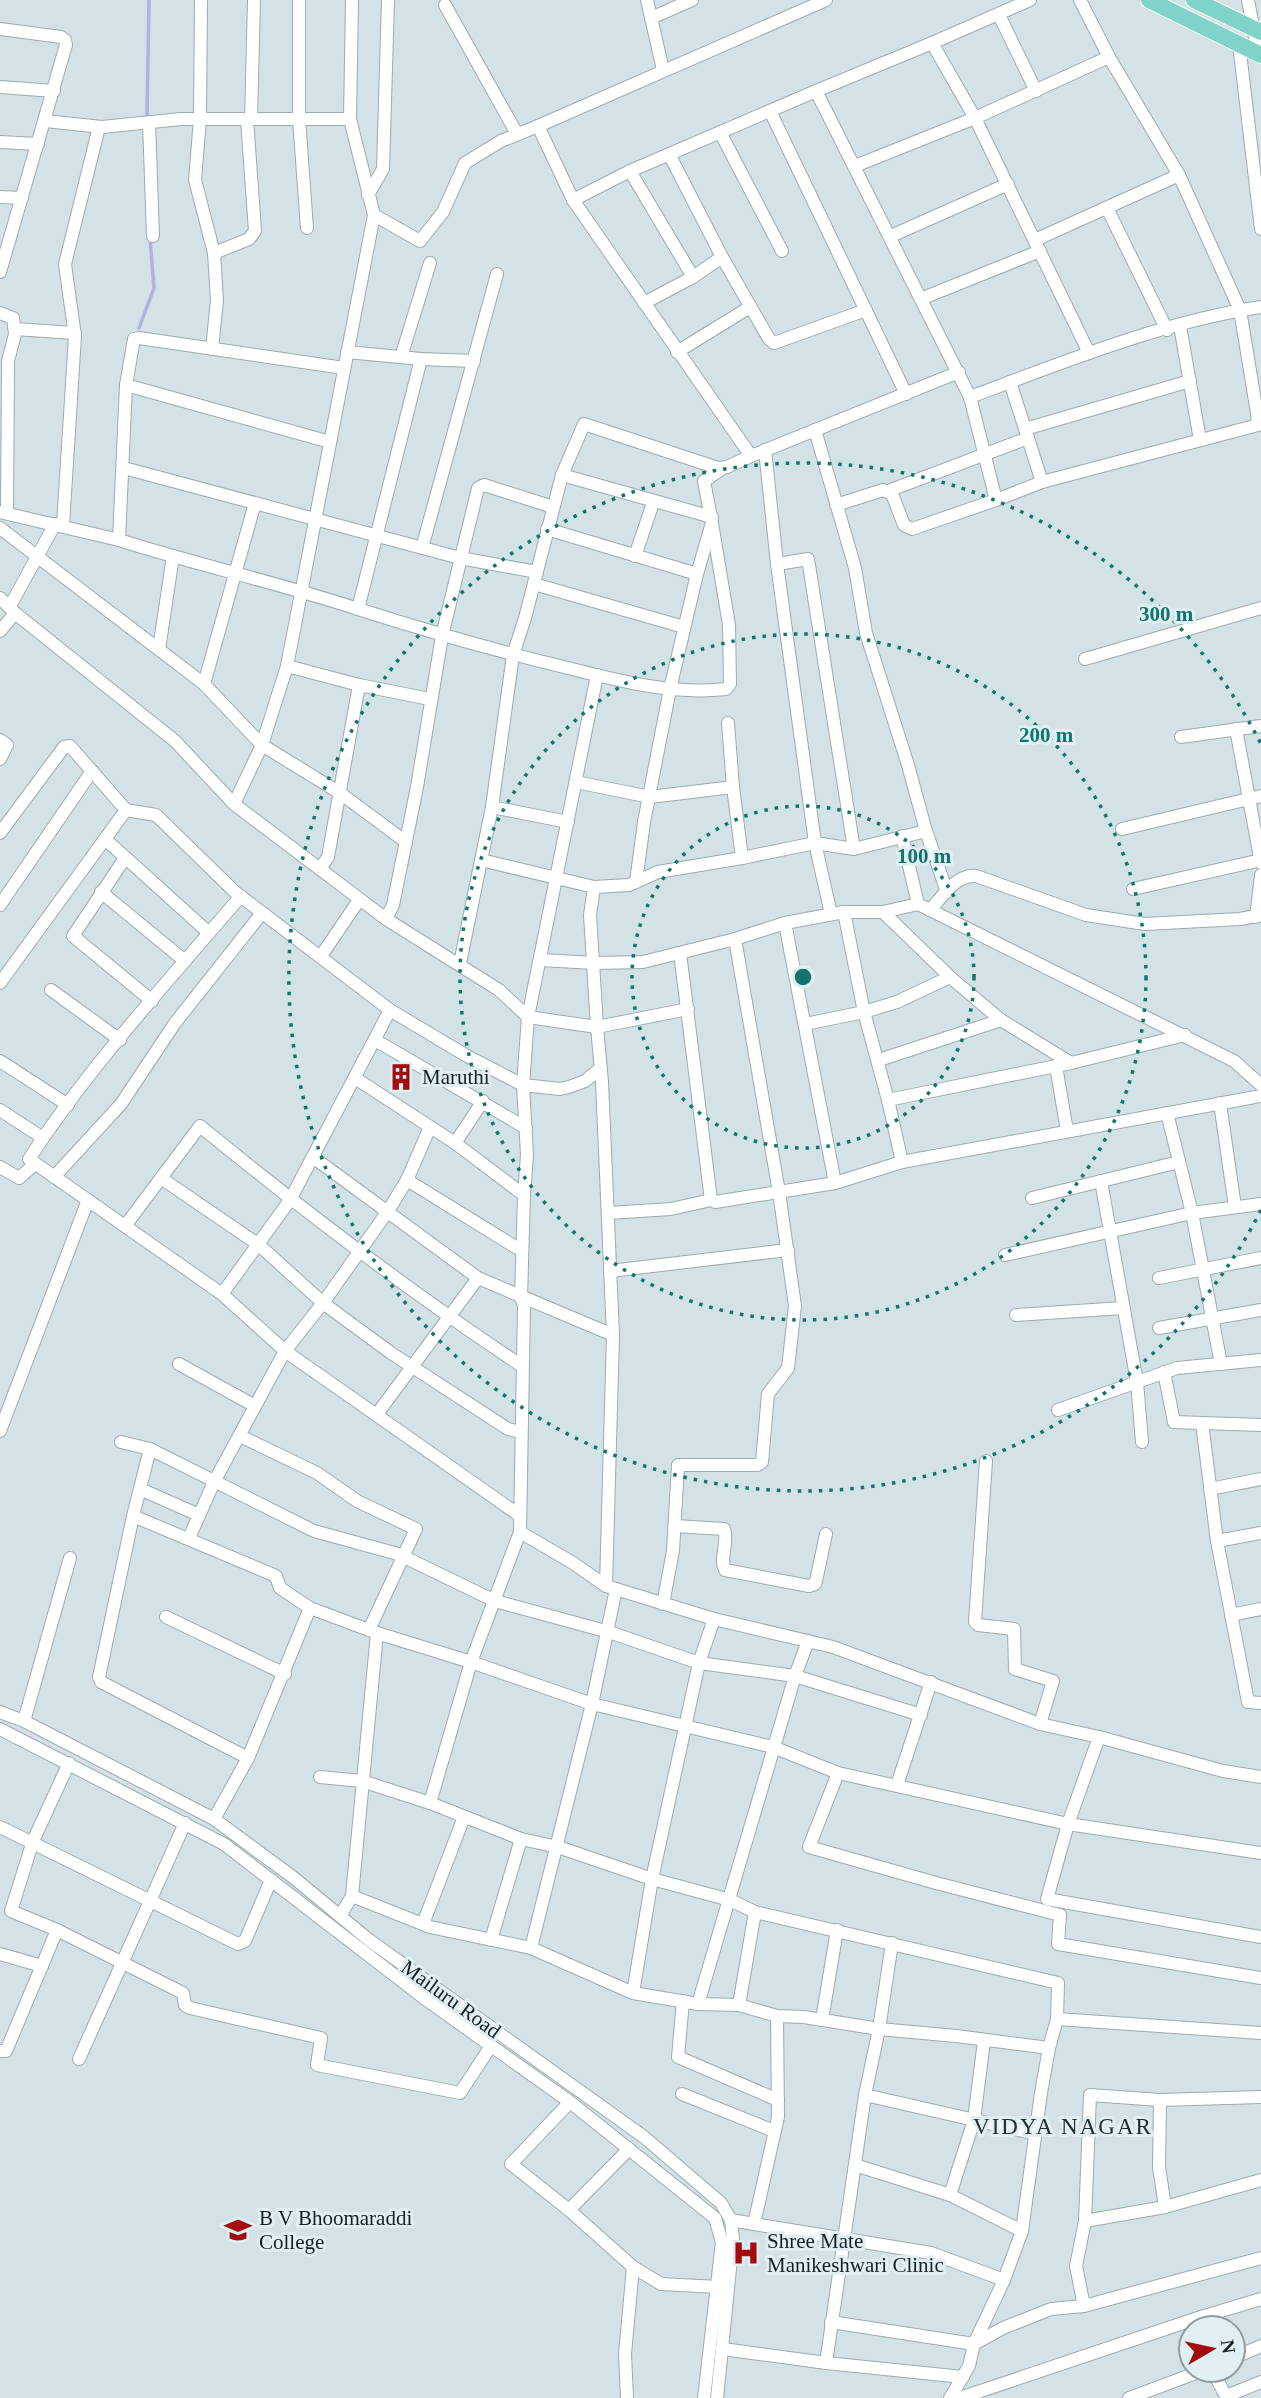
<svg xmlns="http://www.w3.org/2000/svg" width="1261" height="2398" viewBox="0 0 1261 2398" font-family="'Times New Roman',serif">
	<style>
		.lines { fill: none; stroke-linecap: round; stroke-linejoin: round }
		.stream { stroke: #b2b2e2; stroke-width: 3.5 }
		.minor-casing { stroke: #9dabaf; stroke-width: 14 }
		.major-casing { stroke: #fff; stroke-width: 18 }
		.minor { stroke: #fff; stroke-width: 12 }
		.major { stroke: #7fd3c8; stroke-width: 16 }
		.ring { fill: none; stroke: #0f766e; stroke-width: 3.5; stroke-dasharray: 3.5 7 }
		.labels { text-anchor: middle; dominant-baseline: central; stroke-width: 6; stroke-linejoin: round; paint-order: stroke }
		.poi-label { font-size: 21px; fill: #191f20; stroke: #e0eff3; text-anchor: start }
		.street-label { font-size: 21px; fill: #191f20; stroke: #e0eff3 }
		.neighbourhood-label { font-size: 23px; letter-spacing: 2px; fill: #222d31; stroke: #e0eff3 }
		.centre { fill: #0f766e; stroke: #e0eff3; stroke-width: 3.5 }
		.ring-label { font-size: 21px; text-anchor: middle; font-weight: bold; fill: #0f766e; stroke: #e0eff3; stroke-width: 6; stroke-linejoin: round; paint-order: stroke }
	</style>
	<rect width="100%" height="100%" fill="#d3e2e6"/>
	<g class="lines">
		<g class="stream">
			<polyline points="147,115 149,0"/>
			<polyline points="139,328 154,288 150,238"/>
		</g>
		<defs>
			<g id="minor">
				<polyline points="201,0 200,119 195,180 214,253 217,300 212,349"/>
				<polyline points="299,0 299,119 307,228"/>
				<polyline points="647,0 663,70"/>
				<polyline points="826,0 538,126 573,200 751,456 959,372"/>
				<path d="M1030,0L932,43L816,91L970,397C1061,363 1165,321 1261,307"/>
				<polyline points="1080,0 1109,57 1179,175 1240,310 1257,413 1261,413"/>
				<polyline points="1248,0 1258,53"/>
				<polyline points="445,5 517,134"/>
				<polyline points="999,15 1036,91"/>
				<polyline points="651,18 692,0"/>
				<polyline points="0,29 61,37 65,40 66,45 0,272"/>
				<polyline points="932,43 975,118 1089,353"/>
				<polyline points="1239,44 1261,229"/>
				<polyline points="0,87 54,91"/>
				<polyline points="770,111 906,394"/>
				<polyline points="251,119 254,0"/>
				<polyline points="350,119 352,0"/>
				<polyline points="45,121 102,127 181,119 350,119 374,215 287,666 262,745 234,804"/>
				<polyline points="149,122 153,236"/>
				<polyline points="720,132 782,251"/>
				<polyline points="0,142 38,144"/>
				<polyline points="855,166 975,118 1109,57"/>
				<polyline points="630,171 693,277"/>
				<polyline points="368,195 383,169 388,0"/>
				<polyline points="0,197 22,198"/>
				<polyline points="573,200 630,171 816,91"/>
				<polyline points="1107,208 1167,330"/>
				<polyline points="374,215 420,241 443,212 465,163 501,141 538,126"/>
				<polyline points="891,236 1008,184"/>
				<polyline points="1035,240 1179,175"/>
				<polyline points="214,253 249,239 255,231 247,119"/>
				<polyline points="722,257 769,339 774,343 866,310"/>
				<polyline points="923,298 1040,251"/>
				<polyline points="644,303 693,277 722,257 669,154"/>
				<polyline points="0,313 13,318 15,334 8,361 7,513"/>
				<polyline points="1180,326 1200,440"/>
				<polyline points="15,329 75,333"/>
				<polyline points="347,352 421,359 474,361"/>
				<polyline points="677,352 750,307"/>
				<polyline points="401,357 430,263"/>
				<path d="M344,368L139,338L134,339L126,385L119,540C198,565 279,583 358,609L421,359"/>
				<polyline points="1010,382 1042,482"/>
				<polyline points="126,385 330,442"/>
				<polyline points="970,397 996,500 1042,482 1258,425 1257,413"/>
				<polyline points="1025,429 1190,381"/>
				<polyline points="815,430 855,568 866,633 908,765 926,831 854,849"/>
				<polyline points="124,468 460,558 537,572"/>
				<polyline points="562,475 712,517"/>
				<polyline points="888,491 1028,438"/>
				<polyline points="836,505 883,490 892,494 904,525 912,529 996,500"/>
				<polyline points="553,507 484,485 478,488 442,636 417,787 393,905 386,919 499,990 528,1017 597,1027 590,915 594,887"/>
				<polyline points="0,512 119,540"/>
				<polyline points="63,525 75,336 65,264 99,127"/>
				<polyline points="0,528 204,684 262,745 340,793 406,842"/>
				<polyline points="547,529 697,574"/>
				<polyline points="422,548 497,274"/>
				<polyline points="635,556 653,503"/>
				<polyline points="777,564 815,843 831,914"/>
				<polyline points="534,584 684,627"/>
				<polyline points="0,598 15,613 175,741 234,804 386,919"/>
				<polyline points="10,606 55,524"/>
				<path d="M358,609C427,631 497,651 568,668C619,681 674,695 726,689L730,684L729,625L712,523"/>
				<polyline points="0,631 15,613"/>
				<polyline points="159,649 173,556"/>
				<polyline points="1085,659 1261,608"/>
				<polyline points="287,666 359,685 430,699"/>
				<polyline points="204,684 255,503"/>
				<polyline points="728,723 733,787 742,858"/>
				<polyline points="1236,729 1261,863"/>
				<polyline points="1181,737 1261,726"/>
				<polyline points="0,740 7,745 0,759"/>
				<polyline points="576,782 650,797 733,787"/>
				<polyline points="492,807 568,822"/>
				<polyline points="1122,829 1261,796"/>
				<polyline points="926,831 947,892"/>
				<polyline points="0,833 64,747 70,746 126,810 156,815 235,892 390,1010 467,1056 523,1085 560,1089 569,1087 585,1081 601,1068"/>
				<polyline points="105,839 209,933"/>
				<polyline points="125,858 73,936 152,1001"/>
				<polyline points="481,860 594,887 629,885 658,872 742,858 815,843 854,849 808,559 777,564 765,450"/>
				<polyline points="320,869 328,857 359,685"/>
				<polyline points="636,882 644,822 670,689 697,574 712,523 704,481 723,468"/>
				<polyline points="1133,889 1261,860"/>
				<polyline points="101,892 185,961"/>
				<path d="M241,896C169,980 89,1067 29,1159L222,1294L285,1351L519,1515"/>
				<polyline points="918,904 1234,1061 1261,1085"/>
				<polyline points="0,905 92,771"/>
				<path d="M930,910C943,896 956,874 976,876L1086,915L1145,924L1240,919L1261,915"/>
				<polyline points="844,912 864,1012 888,1100"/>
				<polyline points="883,912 950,977 1001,1020 1071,1063 888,1100 902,1162"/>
				<polyline points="1256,917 1261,875"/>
				<polyline points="785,923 835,1183"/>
				<polyline points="680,953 711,1200"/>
				<polyline points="321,956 359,900"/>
				<polyline points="541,960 594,963 643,962 735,939 785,923 844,912 883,912 918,904 902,836"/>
				<polyline points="460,963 492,807 513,655 525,618 562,475 584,424 718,468 727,467 751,456"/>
				<polyline points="0,983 126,810"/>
				<polyline points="51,990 120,1040"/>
				<polyline points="805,1024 864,1012 897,1002 950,977"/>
				<polyline points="375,1040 526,1128"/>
				<polyline points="879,1060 1001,1020"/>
				<polyline points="0,1061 68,1105"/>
				<polyline points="1071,1063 1185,1035"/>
				<polyline points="1056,1066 1067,1131"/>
				<polyline points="355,1078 455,1143 524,1195 521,1298 524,1305 520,1532 471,1662 430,1803"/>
				<polyline points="1220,1103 1235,1207"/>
				<polyline points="0,1110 43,1138"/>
				<polyline points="1167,1113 1192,1213 1221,1364"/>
				<polyline points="455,1143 483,1101"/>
				<polyline points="314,1158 478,1278 613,1335"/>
				<polyline points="0,1167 19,1178 35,1164"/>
				<polyline points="54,1177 121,1104 175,1023 262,913"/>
				<polyline points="161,1178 259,1245 323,1303 391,1353 508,1429 521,1432"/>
				<polyline points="407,1180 522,1251"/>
				<polyline points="1101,1181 1137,1382 1142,1442"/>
				<polyline points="524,1195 527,1155 523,1085 528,1017 597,675"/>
				<polyline points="1032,1198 1179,1162"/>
				<polyline points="608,1213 671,1209 711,1200 715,1202 835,1183 902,1162 1261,1096"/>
				<path d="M125,1226L200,1126C304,1211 410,1292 522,1366"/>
				<polyline points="1005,1255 1192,1213 1261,1204"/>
				<polyline points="610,1271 788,1250"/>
				<polyline points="1159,1278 1261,1258"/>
				<polyline points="222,1294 290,1200 390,1010"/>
				<polyline points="1016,1315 1123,1308"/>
				<polyline points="1159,1328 1261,1310"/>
				<polyline points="179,1364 255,1406"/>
				<polyline points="1164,1372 1174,1422 1261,1425"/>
				<polyline points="1058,1410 1177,1368 1261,1360"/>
				<polyline points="377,1414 478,1278"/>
				<polyline points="1202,1423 1217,1541"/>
				<polyline points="0,1431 88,1200"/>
				<polyline points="240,1436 317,1473 357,1501 416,1529 369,1630"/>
				<polyline points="121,1442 150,1449 314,1531 398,1554 495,1601 609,1632 699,1663 795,1676 921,1715"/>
				<polyline points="150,1449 133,1516 99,1677 101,1682 248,1758"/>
				<polyline points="986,1461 975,1622 978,1625 1014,1629 1015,1669 1053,1681 1040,1724"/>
				<polyline points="140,1489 199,1515"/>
				<polyline points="1210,1489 1261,1479"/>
				<polyline points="133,1516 276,1576 280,1588 310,1608 377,1633 471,1662 592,1704 773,1747 838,1773 1068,1824 1261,1853"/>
				<path d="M675,1526L724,1529C729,1542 719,1558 725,1570L809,1586L815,1584L816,1581L826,1534"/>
				<polyline points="520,1532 573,1563 606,1586 714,1619 833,1647 1040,1724 1099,1737 1068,1824 1047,1899 1261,1937"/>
				<polyline points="1261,1533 1217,1541 1248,1702 1261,1703"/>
				<polyline points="189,1538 214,1482 285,1351 323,1303 388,1211 407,1180 430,1127"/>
				<polyline points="606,1586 613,1335 602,1082 597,1027 688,1009"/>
				<polyline points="663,1604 673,1551 678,1465 757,1465 762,1462 768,1394 788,1368 795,1306 779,1192 735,939"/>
				<polyline points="1231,1615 1261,1609"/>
				<polyline points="166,1617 285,1674"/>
				<polyline points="0,1712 24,1721 214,1819 294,1878 369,1940 644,2137 721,2203 731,2220 733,2239 717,2398"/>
				<polyline points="24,1721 70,1558"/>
				<polyline points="0,1729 224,1844 424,1998 570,2102 715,2218 722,2242 704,2398"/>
				<polyline points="1099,1737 1223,1771 1261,1777"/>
				<polyline points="69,1763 33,1841 11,1911 57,1930 183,1993 185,2005 190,2008 321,2038 317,2065 460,2093 491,2046"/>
				<polyline points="838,1773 809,1847 936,1883 1060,1915 1058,1944 1261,1978"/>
				<polyline points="320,1777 362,1781 430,1803 521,1839 558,1847 652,1879 730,1900 755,1912 1058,1983 1057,2019 1049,2048 1041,2093 1022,2231 1004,2280 974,2344 969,2366 950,2398"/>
				<polyline points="897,1785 931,1682"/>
				<polyline points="214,1819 248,1758 310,1608"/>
				<polyline points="0,1827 238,1944 245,1941 271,1880"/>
				<polyline points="352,1896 377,1633"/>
				<polyline points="340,1916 352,1896 430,1927 531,1948 633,1993 698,2004 739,2005 777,2016 804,2017 879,2029 956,2036 1049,2048"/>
				<polyline points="423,1924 464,1817"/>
				<polyline points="491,1940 521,1839"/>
				<polyline points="531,1948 592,1704 616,1589"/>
				<polyline points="0,1954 42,1966"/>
				<polyline points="633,1993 652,1879 699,1663 714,1619"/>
				<polyline points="683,2001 678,2057 778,2100"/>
				<polyline points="698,2004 795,1676 808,1641"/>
				<polyline points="739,2005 755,1912"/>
				<polyline points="1057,2019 1261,2033"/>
				<polyline points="822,2020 837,1930"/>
				<polyline points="0,2051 6,2051 57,1930"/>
				<polyline points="79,2059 185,1823"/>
				<polyline points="682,2094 774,2131"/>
				<polyline points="865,2095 1036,2134"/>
				<polyline points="1160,2100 1159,2167 1165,2207"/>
				<polyline points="570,2102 511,2164 569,2210 633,2267 661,2284 718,2287"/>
				<polyline points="855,2165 950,2195 1022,2231"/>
				<polyline points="950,2195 974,2120 984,2041"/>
				<polyline points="569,2210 629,2149"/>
				<polyline points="731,2220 754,2224 778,2117 777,2016"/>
				<polyline points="1085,2221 1165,2207 1261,2180"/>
				<polyline points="754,2224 931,2253 1004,2280"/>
				<polyline points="1084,2306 1076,2266 1085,2221 1090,2095 1160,2100 1261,2097"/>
				<polyline points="831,2322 974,2344 1003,2328 1051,2309 1084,2306 1261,2258"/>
				<polyline points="723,2349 826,2363 963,2377"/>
				<polyline points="1233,2358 1261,2346"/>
				<polyline points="826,2363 865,2095 879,2029 892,1943"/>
				<polyline points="1212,2370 1227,2398"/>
				<polyline points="1226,2396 1261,2382"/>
				<polyline points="627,2398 625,2354 633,2267"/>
				<polyline points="960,2398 1201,2317 1261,2299"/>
				<polyline points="1129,2398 1204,2370"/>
			</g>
			<g id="major">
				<polyline points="1149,0 1261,55"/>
				<polyline points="1194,0 1261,32"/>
			</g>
		</defs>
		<use href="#minor" class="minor-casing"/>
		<use href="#major" class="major-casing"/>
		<use href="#minor" class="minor"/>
		<use href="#major" class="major"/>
	</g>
	<g class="ring">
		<circle cx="803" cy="977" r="171"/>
		<circle cx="803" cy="977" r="343"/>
		<path d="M1261 1210A514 514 0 1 1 1261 744"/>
	</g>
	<defs>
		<symbol id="building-bare" viewBox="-9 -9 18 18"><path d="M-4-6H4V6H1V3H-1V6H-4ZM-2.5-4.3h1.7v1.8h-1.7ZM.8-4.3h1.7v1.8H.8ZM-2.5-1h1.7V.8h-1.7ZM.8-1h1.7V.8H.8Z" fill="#a30b0d" stroke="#e0eff3" stroke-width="2.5" paint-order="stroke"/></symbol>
		<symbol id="university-bare" viewBox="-9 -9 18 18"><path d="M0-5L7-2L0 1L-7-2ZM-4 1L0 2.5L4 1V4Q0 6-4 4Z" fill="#a30b0d" stroke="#e0eff3" stroke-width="2.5" paint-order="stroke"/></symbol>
		<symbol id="hospital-bare" viewBox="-9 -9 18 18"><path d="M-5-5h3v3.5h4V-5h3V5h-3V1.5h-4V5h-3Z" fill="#a30b0d" stroke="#e0eff3" stroke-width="2.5" paint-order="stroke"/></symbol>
	</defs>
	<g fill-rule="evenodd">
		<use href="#building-bare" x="382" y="1058" width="38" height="38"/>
		<use href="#university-bare" x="219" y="2211" width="38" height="38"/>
		<use href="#hospital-bare" x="727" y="2234" width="38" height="38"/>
	</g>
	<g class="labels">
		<g class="poi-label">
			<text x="422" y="1077">Maruthi</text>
			<text x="259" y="2218">B V Bhoomaraddi<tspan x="259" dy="24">College</tspan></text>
			<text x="767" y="2241">Shree Mate<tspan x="767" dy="24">Manikeshwari Clinic</tspan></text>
		</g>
		<g class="street-label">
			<text transform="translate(451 1999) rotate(36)">Mailuru Road</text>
		</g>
		<g class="neighbourhood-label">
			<text x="1063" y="2126">VIDYA NAGAR</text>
		</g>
	</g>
	<circle cx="803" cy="977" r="10" class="centre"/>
	<g class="ring-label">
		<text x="1166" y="621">300 m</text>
		<text x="1046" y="742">200 m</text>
		<text x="924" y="863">100 m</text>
	</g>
	<g transform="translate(1212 2349) rotate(81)"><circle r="33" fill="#e0eff3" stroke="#909c9f" stroke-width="2"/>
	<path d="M0-5L12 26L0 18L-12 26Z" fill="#a30b0d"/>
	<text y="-10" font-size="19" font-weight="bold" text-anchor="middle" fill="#191f20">N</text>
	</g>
</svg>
